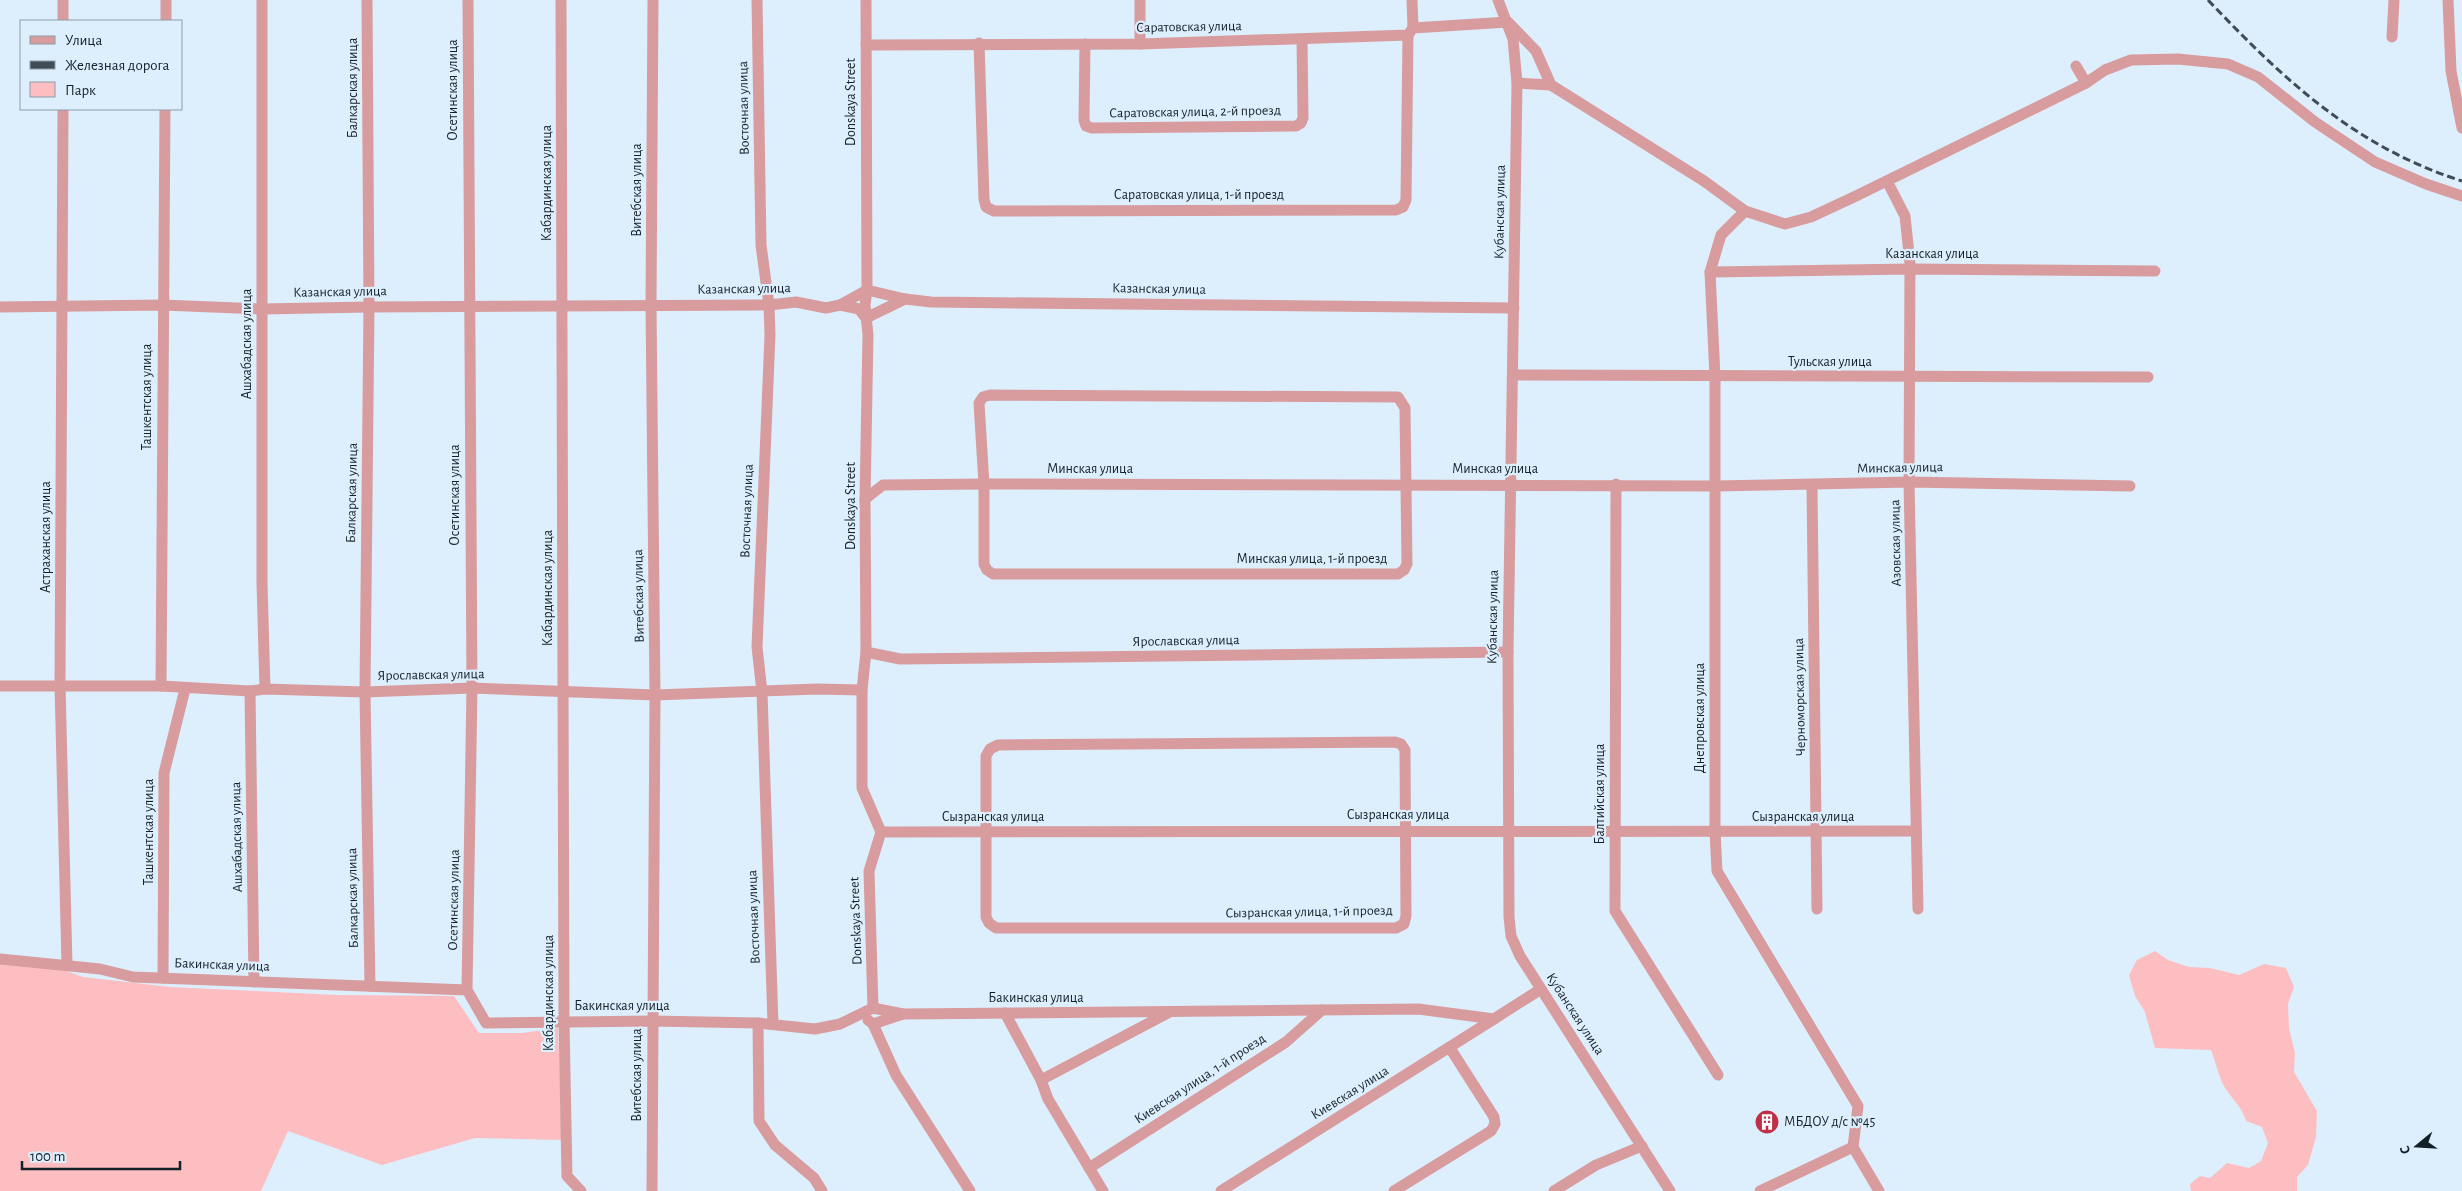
<svg xmlns="http://www.w3.org/2000/svg" width="2462" height="1191" viewBox="0 0 2462 1191" font-family="'Alegreya Sans',sans-serif">
	<style>
		.green { fill: #fdbec1 }
		.lines { fill: none; stroke-linecap: round; stroke-linejoin: round }
		.minor { stroke: #d89c9f; stroke-width: 11 }
		.rail { stroke: #404d56; stroke-width: 3; stroke-dasharray: 8 4; stroke-linecap: butt }
		.labels { text-anchor: middle; dominant-baseline: central; stroke-width: 4.5; stroke-linejoin: round; paint-order: stroke }
		.street-label { font-size: 14px; fill: #142028; stroke: #ddeffd }
		.poi-label { font-size: 14px; fill: #142028; stroke: #ddeffd; text-anchor: start }
	</style>
	<rect width="100%" height="100%" fill="#ddeffd"/>
	<g class="green">
		<path d="M2155,951L2168,960L2189,967L2210,968L2239,975L2264,964L2286,968L2294,987L2288,1004L2289,1028L2295,1053L2294,1072L2317,1111L2316,1137L2308,1165L2297,1177V1191H2191L2190,1184L2200,1176L2210,1178L2227,1163L2249,1168L2261,1161L2268,1143L2262,1127L2246,1121C2242,1107 2233,1100 2225,1088C2218,1075 2216,1063 2211,1050L2155,1048L2145,1012L2135,996L2129,975L2137,960Z"/>
		<polygon points="0,963 58,968 83,977 170,987 338,995 454,996 479,1033 522,1033 558,1028 562,1140 475,1138 382,1165 288,1131 261,1191 0,1191"/>
	</g>
	<g class="lines">
		<g class="minor">
			<polyline points="262,0 262,583 265,689"/>
			<polyline points="367,0 369,307 365,692 370,986"/>
			<polyline points="561,0 564,1022 567,1176 581,1191"/>
			<polyline points="757,0 761,245 769,305 770,335 757,647 762,692 773,1024"/>
			<polyline points="866,0 867,290 865,305 868,335 865,499 866,652 862,690 862,788 881,832 869,871 873,1008"/>
			<polyline points="1140,0 1140,44"/>
			<polyline points="1412,0 1413,28"/>
			<polyline points="1498,0 1513,39 1517,83 1508,652 1509,917 1511,936 1520,956 1670,1191"/>
			<polyline points="2448,0 2451,71 2462,128"/>
			<polyline points="63,21 63,0"/>
			<polyline points="166,21 166,0"/>
			<polyline points="2392,37 2394,0"/>
			<polyline points="979,43 984,199 986,207 994,211 1396,210 1403,207 1406,200 1408,35"/>
			<polyline points="1085,44 1084,120 1086,126 1092,128 1296,126 1301,123 1303,118 1302,39"/>
			<polyline points="866,45 1140,44 1408,35 1413,28 1508,22 1536,51 1551,85 1704,181 1745,211 1785,224 1811,217 1856,196 2086,83 2076,66"/>
			<polyline points="1517,83 1551,85"/>
			<polyline points="2086,83 2105,70 2131,60 2178,59 2228,64 2258,77 2315,122 2375,162 2426,184 2462,196"/>
			<polyline points="63,109 60,685 67,965"/>
			<polyline points="1887,181 1905,216 1910,263 1909,482 1918,909"/>
			<polyline points="1745,211 1721,235 1710,272 1715,377 1715,831 1717,871 1858,1106 1853,1147 1879,1191"/>
			<polyline points="1710,272 1910,269 2155,271"/>
			<polyline points="840,305 859,309 866,318 905,299"/>
			<polyline points="0,307 162,305 261,309 369,307 769,305 796,302 826,308 840,305 867,290 905,299 931,302 1514,308"/>
			<polyline points="1513,375 2148,377"/>
			<polygon points="990,395 1398,397 1405,408 1407,564 1404,570 1398,574 993,574 987,570 984,564 984,484 979,403 983,397"/>
			<polyline points="1616,484 1615,911 1718,1075"/>
			<polyline points="1812,485 1817,909"/>
			<polyline points="865,499 883,485 984,484 1715,486 1909,482 2130,486"/>
			<polyline points="866,652 900,659 1508,652"/>
			<polyline points="0,686 161,686 250,691 265,689 365,692 472,688 655,695 817,689 862,690"/>
			<polyline points="161,686 165,109"/>
			<polyline points="250,691 254,982"/>
			<polygon points="1395,742 1401,744 1405,750 1406,916 1404,924 1396,928 996,928 989,923 986,917 986,756 990,749 998,745"/>
			<polyline points="881,832 1916,831"/>
			<polyline points="0,959 100,969 133,977 467,990 486,1023 652,1021 758,1023 815,1029 840,1024 873,1008 903,1014 1418,1009 1494,1019 1541,989"/>
			<polyline points="163,978 164,773 185,689"/>
			<polyline points="467,990 472,688 468,0"/>
			<polyline points="1005,1013 1041,1080 1048,1099 1103,1191"/>
			<polyline points="868,1020 873,1024 903,1014"/>
			<polyline points="758,1023 759,1121 775,1145 814,1178 822,1191"/>
			<polyline points="873,1024 896,1075 970,1191"/>
			<polyline points="1041,1080 1168,1013"/>
			<polyline points="1089,1168 1286,1042 1322,1010"/>
			<polyline points="652,1191 655,695 651,305 653,0"/>
			<polyline points="1221,1191 1494,1019"/>
			<polyline points="1394,1191 1491,1131 1495,1124 1494,1117 1450,1048"/>
			<polyline points="1554,1191 1596,1165 1642,1146"/>
			<polyline points="1760,1191 1853,1147"/>
		</g>
		<path class="rail" d="M2208,0C2283,79 2355,147 2462,181"/>
	</g>
	<defs>
		<symbol id="building-disc" viewBox="-11 -11 22 22"><circle r="9.5" fill="#bf2f48" stroke="#ddeffd"/><path d="M-4-6H4V6H1V3H-1V6H-4ZM-2.5-4.3h1.7v1.8h-1.7ZM.8-4.3h1.7v1.8H.8ZM-2.5-1h1.7V.8h-1.7ZM.8-1h1.7V.8H.8Z" fill="#fff"/></symbol>
	</defs>
	<g fill-rule="evenodd">
		<use href="#building-disc" x="1753" y="1108" width="28" height="28"/>
	</g>
	<g class="labels">
		<g class="street-label">
			<text transform="translate(1189 27) rotate(-1)">Саратовская улица</text>
			<text transform="translate(353 88) rotate(-90)">Балкарская улица</text>
			<text transform="translate(453 90) rotate(-90)">Осетинская улица</text>
			<text transform="translate(851 102) rotate(-90)">Donskaya Street</text>
			<text transform="translate(744 108) rotate(-91)">Восточная улица</text>
			<text transform="translate(1195 112) rotate(-1)">Саратовская улица, 2-й проезд</text>
			<text transform="translate(547 183) rotate(-90)">Кабардинская улица</text>
			<text transform="translate(637 190) rotate(-90)">Витебская улица</text>
			<text x="1199" y="195">Саратовская улица, 1-й проезд</text>
			<text transform="translate(1500 212) rotate(-89)">Кубанская улица</text>
			<text x="1932" y="254">Казанская улица</text>
			<text transform="translate(744 289) rotate(-1)">Казанская улица</text>
			<text transform="translate(1159 289) rotate(1)">Казанская улица</text>
			<text transform="translate(340 292) rotate(-1)">Казанская улица</text>
			<text transform="translate(247 344) rotate(-90)">Ашхабадская улица</text>
			<text x="1830" y="362">Тульская улица</text>
			<text transform="translate(147 397) rotate(-90)">Ташкентская улица</text>
			<text transform="translate(1900 468) rotate(-1)">Минская улица</text>
			<text x="1090" y="469">Минская улица</text>
			<text x="1495" y="469">Минская улица</text>
			<text transform="translate(352 493) rotate(-89)">Балкарская улица</text>
			<text transform="translate(455 495) rotate(-90)">Осетинская улица</text>
			<text transform="translate(851 506) rotate(-90)">Donskaya Street</text>
			<text transform="translate(747 511) rotate(-88)">Восточная улица</text>
			<text transform="translate(46 537) rotate(-90)">Астраханская улица</text>
			<text transform="translate(1896 543) rotate(-91)">Азовская улица</text>
			<text x="1312" y="559">Минская улица, 1-й проезд</text>
			<text transform="translate(548 588) rotate(-90)">Кабардинская улица</text>
			<text transform="translate(639 596) rotate(-91)">Витебская улица</text>
			<text transform="translate(1493 617) rotate(-89)">Кубанская улица</text>
			<text transform="translate(1186 641) rotate(-1)">Ярославская улица</text>
			<text transform="translate(431 675) rotate(-1)">Ярославская улица</text>
			<text transform="translate(1800 697) rotate(-91)">Черноморская улица</text>
			<text transform="translate(1700 718) rotate(-90)">Днепровская улица</text>
			<text transform="translate(1600 794) rotate(-90)">Балтийская улица</text>
			<text x="1398" y="815">Сызранская улица</text>
			<text x="993" y="817">Сызранская улица</text>
			<text x="1803" y="817">Сызранская улица</text>
			<text transform="translate(149 832) rotate(-90)">Ташкентская улица</text>
			<text transform="translate(237 837) rotate(-91)">Ашхабадская улица</text>
			<text transform="translate(353 898) rotate(-91)">Балкарская улица</text>
			<text transform="translate(454 900) rotate(-89)">Осетинская улица</text>
			<text transform="translate(1309 912) rotate(-1)">Сызранская улица, 1-й проезд</text>
			<text transform="translate(754 917) rotate(-92)">Восточная улица</text>
			<text transform="translate(856 921) rotate(-92)">Donskaya Street</text>
			<text transform="translate(222 965) rotate(2)">Бакинская улица</text>
			<text transform="translate(549 993) rotate(-90)">Кабардинская улица</text>
			<text x="1036" y="998">Бакинская улица</text>
			<text x="622" y="1006">Бакинская улица</text>
			<text transform="translate(1575 1014) rotate(57)">Кубанская улица</text>
			<text transform="translate(637 1075) rotate(-90)">Витебская улица</text>
			<text transform="translate(1200 1079) rotate(-33)">Киевская улица, 1-й проезд</text>
			<text transform="translate(1350 1093) rotate(-32)">Киевская улица</text>
		</g>
		<g class="poi-label">
			<text x="1784" y="1122">МБДОУ д/с №45</text>
		</g>
	</g>
	<rect x="20" y="20" width="162" height="90" fill="#ddeffd" stroke="#8d9ca8"/>
	<rect x="30" y="36" width="25" height="8" fill="#d89c9f" stroke="#8d9ca8"/>
	<text x="65" y="45" font-size="15" fill="#142028">Улица</text>
	<rect x="30" y="61" width="25" height="8" fill="#404d56" stroke="#8d9ca8"/>
	<text x="65" y="70" font-size="15" fill="#142028">Железная дорога</text>
	<rect x="30" y="82" width="25" height="15" fill="#fdbec1" stroke="#8d9ca8"/>
	<text x="65" y="95" font-size="15" fill="#142028">Парк</text>
	<g transform="translate(2417 1146) rotate(252)" stroke="#ddeffd" stroke-width="4" paint-order="stroke">
	<path d="M0-4L9 19L0 12L-9 19Z" fill="#142028"/>
	<text y="-8" font-size="14" font-weight="bold" text-anchor="middle" fill="#142028">С</text>
	</g>
	<path d="M22 1161v8h158v-8" fill="none" stroke="#142028" stroke-width="2.5"/>
	<text x="30" y="1161" font-size="15" fill="#142028" stroke="#ddeffd" stroke-width="4" paint-order="stroke">100 m</text>
</svg>
